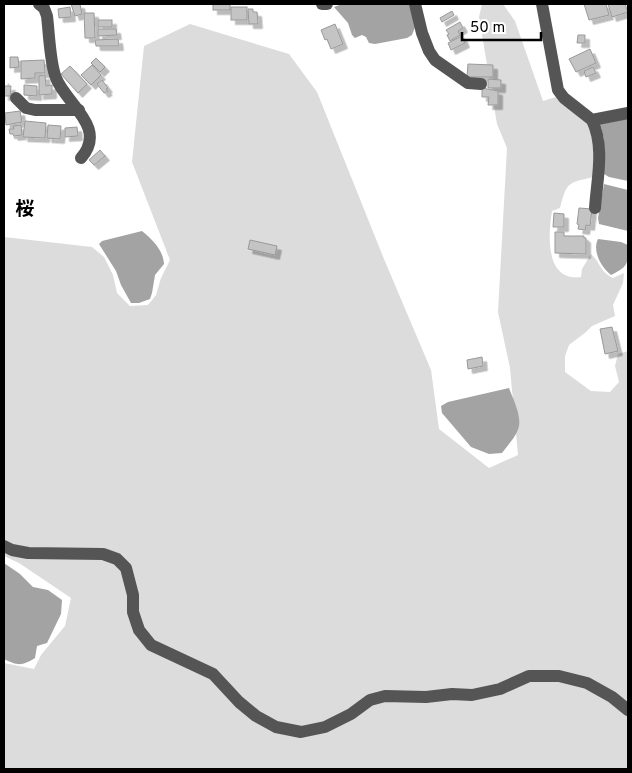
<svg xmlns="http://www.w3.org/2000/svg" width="632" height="773" viewBox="0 0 632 773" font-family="Overpass,'Noto Sans JP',sans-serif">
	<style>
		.green { fill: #dcdcdc }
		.water { fill: #a3a3a3 }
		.building { fill: #c4c4c4; stroke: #999; filter: url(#shadow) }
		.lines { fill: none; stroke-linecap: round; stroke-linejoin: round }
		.minor { stroke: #555; stroke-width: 12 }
		.labels { text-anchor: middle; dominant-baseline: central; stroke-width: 4; stroke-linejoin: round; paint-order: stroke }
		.neighbourhood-label { font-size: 19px; font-weight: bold; fill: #000; stroke: #fff }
	</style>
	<defs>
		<filter id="shadow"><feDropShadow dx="4.5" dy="4.5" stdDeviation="0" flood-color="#0004"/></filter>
	</defs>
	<rect width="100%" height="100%" fill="#fff"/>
	<path class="green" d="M482,4H503L515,21L543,101L556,97L585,117L597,143L594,177C568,183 567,181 560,208L552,211C548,235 545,282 581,277L582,269L591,254C601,263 599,271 613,278L624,273L623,283L613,305L615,316L592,326L586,332L569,345L565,356V372L591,391L610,392L619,382L615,366L618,354L628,351V769H4V663L34,669L41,655L65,626L71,598L19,563L4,556V237L92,247L104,257L113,275L117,293L130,306L148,305L156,295L161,278L170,260L132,162L144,46L190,24L289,54L317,92L384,259L431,370L439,429L489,468L518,455L510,368L498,312L507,148L497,124L479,17Z"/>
	<g class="water">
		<polygon points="342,4 411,4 415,27 412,35 407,38 375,44 369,43 366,37 362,35 355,38 352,35 348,23 334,7"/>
		<polygon points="628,116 628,181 609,177 604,174 604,139 600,123"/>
		<polygon points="604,184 628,190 628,231 599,224 598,218"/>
		<path d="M142,231C153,240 163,250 164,264L155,275L152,293L150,299L139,303H131L121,285L116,271L99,244L102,241Z"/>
		<path d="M598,239L621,242L628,245C628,264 629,266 611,275C601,267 592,251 598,239Z"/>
		<path d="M509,388C513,399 521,414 519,426C517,436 507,446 502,453L489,454L471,447L442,413L441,406L448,402Z"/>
		<path d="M4,563L20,574L33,587L48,590L62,600L61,614L47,643L37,646L35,658C22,666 18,666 4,659Z"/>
	</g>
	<g class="building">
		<polygon points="71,4 80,4 82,14 75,16"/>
		<rect x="213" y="4" width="17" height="6"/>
		<polygon points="584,4 606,4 609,15 589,20"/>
		<polygon points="608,4 625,4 628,12 612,17"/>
		<polygon points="70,7 71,17 59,18 58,9"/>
		<rect x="231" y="7" width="16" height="13"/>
		<polygon points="248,9 253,9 253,12 257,12 258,24 249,24"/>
		<polygon points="452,11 454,15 442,22 440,18"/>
		<polygon points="84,13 94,13 95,38 85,38"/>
		<rect x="98" y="20" width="14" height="7"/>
		<polygon points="460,22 463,28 458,31 460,35 450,41 447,35 449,34 446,30"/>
		<polygon points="335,24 343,44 331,49 327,39 325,40 321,30"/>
		<polygon points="98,29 116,29 117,35 98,36"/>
		<polygon points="578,35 585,35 585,43 577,43"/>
		<polygon points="462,36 465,43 451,50 448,43"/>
		<polygon points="118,39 119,46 96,46 95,40"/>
		<polygon points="590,49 596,63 576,72 569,59"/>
		<polygon points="10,57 18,57 19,67 10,68"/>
		<polygon points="96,58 105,67 100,72 91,63"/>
		<polygon points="44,60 45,73 35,73 35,78 21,79 21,61"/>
		<polygon points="468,64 493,65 493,77 467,77"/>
		<polygon points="92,65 101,75 91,85 81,75"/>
		<polygon points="70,66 87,84 78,93 61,74"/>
		<polygon points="593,67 596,73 586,77 584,71"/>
		<polygon points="45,75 46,86 52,85 52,94 39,95 39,76"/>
		<polygon points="4,79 4,86 11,86 10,96 4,96"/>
		<polygon points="488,79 501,80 501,88 488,88"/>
		<polygon points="102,80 108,88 106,89 108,91 104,93 97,84"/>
		<polygon points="24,85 37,86 37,96 24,95"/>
		<polygon points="482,88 498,91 498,105 488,105 489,97 482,97"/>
		<polygon points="20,111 22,122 6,125 5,113"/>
		<polygon points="25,121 46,123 45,138 23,137"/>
		<polygon points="21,125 22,135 14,136 13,134 10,134 9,129 14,129 13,126"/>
		<polygon points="48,125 61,126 60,139 47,138"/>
		<polygon points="77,127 78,136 65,137 65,128"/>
		<polygon points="100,150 105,156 94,165 89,160"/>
		<polygon points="579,208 592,209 590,226 586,225 585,230 578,229 579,225 577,224"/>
		<polygon points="554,213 564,214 564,227 553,227"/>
		<polygon points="555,232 564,232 564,236 584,236 584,238 586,238 586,254 555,253"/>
		<polygon points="250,240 277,246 275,255 248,249"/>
		<polygon points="612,327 618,351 605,354 600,329"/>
		<polygon points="482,357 483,366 468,369 467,360"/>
	</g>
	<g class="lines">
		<g class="minor">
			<path d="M39,4L44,8L47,16C49,32 50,64 56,78C66,104 108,127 81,158"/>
			<polyline points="322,4 327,4"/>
			<polyline points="415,4 422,33 429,51 435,60 468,83 481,84"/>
			<polyline points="542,4 558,90 564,98 592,120 628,113"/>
			<polyline points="16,98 26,108 35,110 79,110"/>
			<path d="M592,120C605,147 597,179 595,208"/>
			<polyline points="4,546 12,550 28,553 103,554 117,559 126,568 133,595 133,612 139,630 151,645 213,674 239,702 256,716 276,727 301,732 325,727 351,714 370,700 385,696 426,697 452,694 472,695 500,689 529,676 559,676 587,683 612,697 628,710"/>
		</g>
	</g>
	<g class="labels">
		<g class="neighbourhood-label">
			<text x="25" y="210">桜</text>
		</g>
	</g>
	<rect width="632" height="773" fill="none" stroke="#000000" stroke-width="10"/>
	<path d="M462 32v8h79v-8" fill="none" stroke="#000000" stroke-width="2.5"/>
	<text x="470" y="32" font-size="15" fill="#000000" stroke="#ffffff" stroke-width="4" paint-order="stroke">50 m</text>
</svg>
